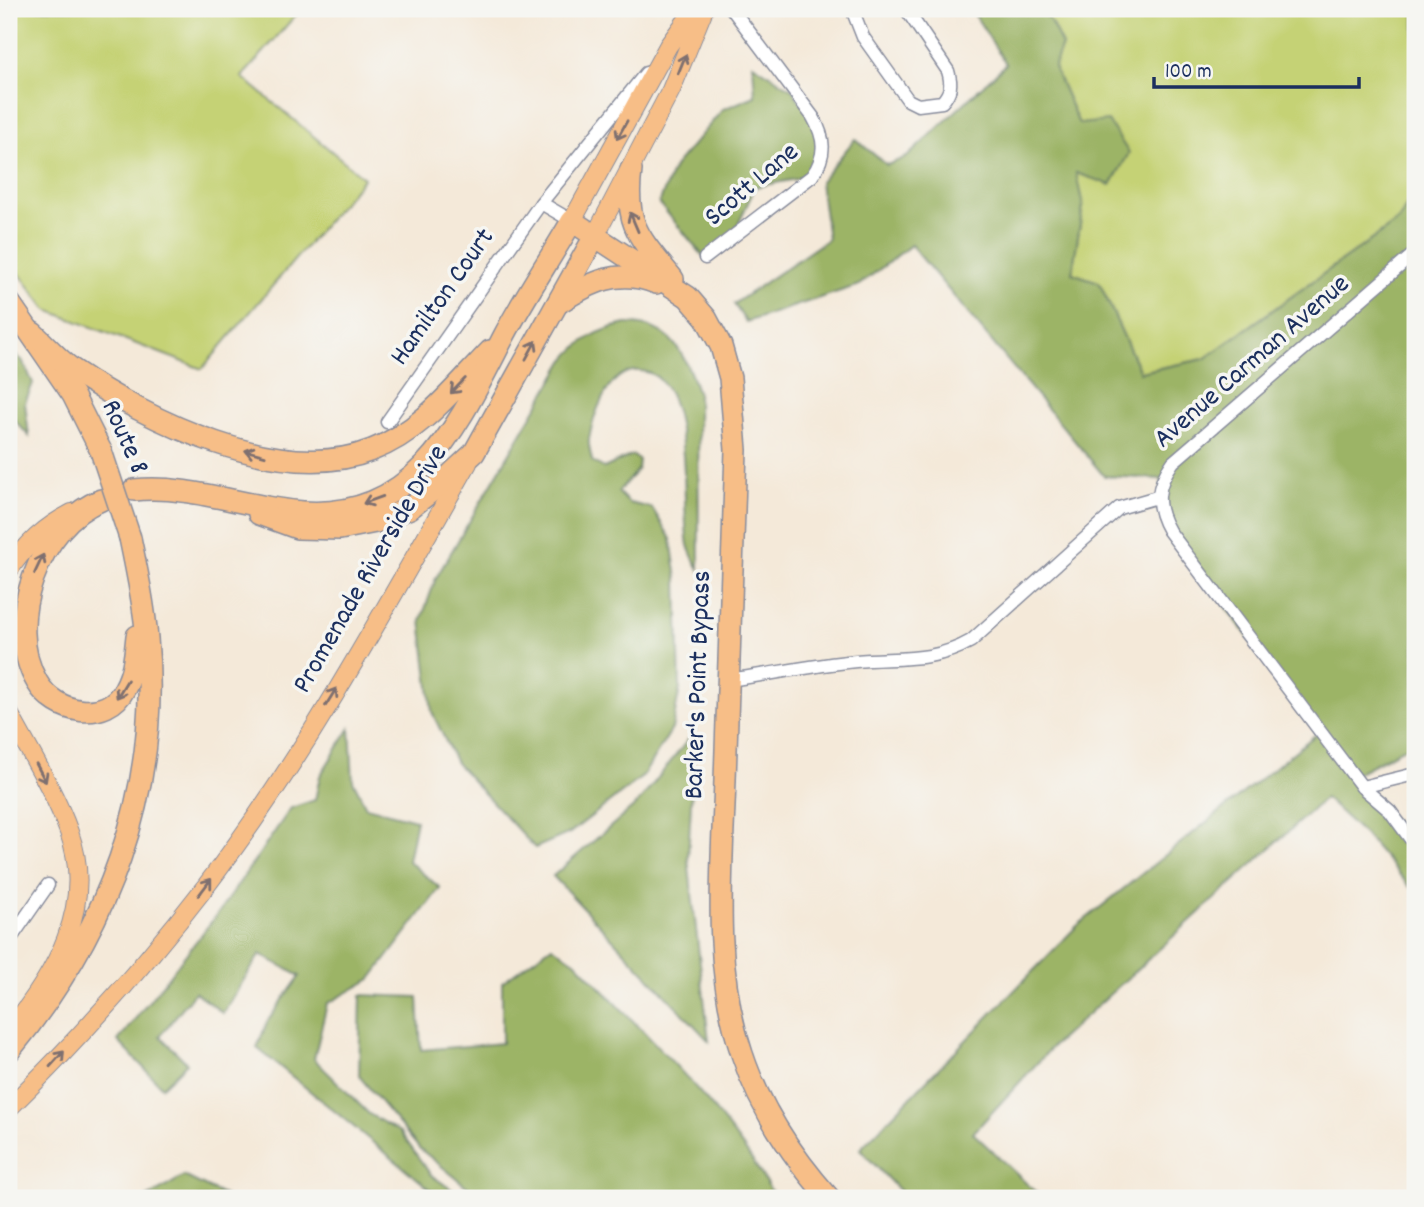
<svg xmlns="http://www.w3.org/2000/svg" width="1424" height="1207" viewBox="0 0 1424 1207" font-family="Dekko,sans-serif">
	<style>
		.green { fill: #c5d274; stroke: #708069; stroke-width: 2 }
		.forest { fill: #9cb466; stroke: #5c7262; stroke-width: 2 }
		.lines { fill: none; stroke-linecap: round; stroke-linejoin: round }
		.street-casing { stroke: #888c9c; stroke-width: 15 }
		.primary-casing { stroke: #888c9c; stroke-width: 20 }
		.highway-casing { stroke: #888c9c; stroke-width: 24 }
		.street { stroke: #fff; stroke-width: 12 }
		.primary { stroke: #f7be87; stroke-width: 18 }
		.highway { stroke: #f7be87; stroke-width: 21 }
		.highway-bridge-casing { stroke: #888c9c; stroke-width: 24; stroke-linecap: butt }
		.highway-bridge { stroke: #f7be87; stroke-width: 21 }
		.oneway { stroke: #7e6f70 }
		.labels { text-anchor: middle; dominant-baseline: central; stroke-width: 7; stroke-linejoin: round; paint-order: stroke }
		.street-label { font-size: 28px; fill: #1b2f5e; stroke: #f6f6f2 }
	</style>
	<rect width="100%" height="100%" fill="#f6f6f2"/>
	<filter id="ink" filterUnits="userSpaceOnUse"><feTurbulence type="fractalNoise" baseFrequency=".0143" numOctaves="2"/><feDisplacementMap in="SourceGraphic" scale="14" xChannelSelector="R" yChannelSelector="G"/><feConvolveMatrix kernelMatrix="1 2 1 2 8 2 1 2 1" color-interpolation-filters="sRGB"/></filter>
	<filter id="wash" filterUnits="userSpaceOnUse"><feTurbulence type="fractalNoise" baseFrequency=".00686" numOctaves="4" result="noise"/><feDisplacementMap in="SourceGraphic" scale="28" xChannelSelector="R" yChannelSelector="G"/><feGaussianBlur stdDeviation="1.57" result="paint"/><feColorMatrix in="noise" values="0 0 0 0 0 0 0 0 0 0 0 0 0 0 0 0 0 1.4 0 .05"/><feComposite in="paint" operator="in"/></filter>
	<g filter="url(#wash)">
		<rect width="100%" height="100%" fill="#f4e9d9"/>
		<g class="green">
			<polygon points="9,9 301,9 242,77 364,178 202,369 47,310 9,260"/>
			<polygon points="1044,9 1415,9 1415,190 1399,220 1204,359 1140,372 1099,282 1072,273 1083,206 1075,172 1079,124 1054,67 1062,45"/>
		</g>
		<g class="forest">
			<polygon points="971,9 1044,9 1062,45 1054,67 1079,124 1108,121 1129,153 1111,185 1076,173 1083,206 1072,273 1099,282 1140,372 1204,359 1399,220 1415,190 1415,745 1404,748 1353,775 1415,845 1415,881 1410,887 1369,839 1325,798 1052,1047 973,1133 1042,1198 906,1198 860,1149 1077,926 1319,732 1169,531 1161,479 1104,476 911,245 859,285 746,322 734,304 828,239 820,182 855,139 887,165 907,157 1006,64"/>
			<polygon points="753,64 792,89 821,132 812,176 755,187 733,236 705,258 659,203 674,167 723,109 755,96"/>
			<path d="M626,324C672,323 685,355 698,394L699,569C695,562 690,553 688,545C680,507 697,363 633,371C607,374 593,417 589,439C588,446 591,454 592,461L604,468L632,455L639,460L638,469L618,492L629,503L652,508L671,539L677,579L680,688L672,729L642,777L570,833L535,848L456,763L432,712L421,620L436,578L564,361C582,339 598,330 626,324Z"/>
			<polygon points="9,351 22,360 33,383 25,403 29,436 9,414"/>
			<polygon points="350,728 353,781 366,807 416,820 408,861 440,888 371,979 327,1004 314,1059 369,1114 400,1132 431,1175 464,1198 441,1198 257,1048 267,1022 300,976 260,954 223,1013 195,992 160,1036 187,1063 162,1087 118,1041 219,912 291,808 315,800 320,776"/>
			<polygon points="695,731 688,859 709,1041 553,876 638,803"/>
			<path d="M552,946L575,961C646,1036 725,1106 775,1198H481L419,1148L359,1076L361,995L418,997L421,1050L502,1043V982Z"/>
			<polygon points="184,1176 229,1198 147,1198"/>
		</g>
	</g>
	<g filter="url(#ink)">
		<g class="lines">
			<defs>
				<g id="street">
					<path d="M852,9L863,37L908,100L918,105L942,102C951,92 952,84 948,71L906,9"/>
					<polyline points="541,203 572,221"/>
					<path d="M1415,253L1173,462C1156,486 1154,505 1169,531L1362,787L1390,811L1415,845"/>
					<path d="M705,258L812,176C827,155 825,138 813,117L732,9"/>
					<polyline points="387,422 541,203 646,73"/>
					<path d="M729,680C771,674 814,665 856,661C898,657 933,663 971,641L1119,508L1157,497"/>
					<polyline points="1362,787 1415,774"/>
					<polyline points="9,941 48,885"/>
				</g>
				<g id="primary">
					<polyline points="572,221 668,46 695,9"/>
					<polyline points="596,234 671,90 704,9"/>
					<path d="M9,570C26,544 45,527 72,513"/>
					<path d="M9,713C29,751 54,790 69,832C96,906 55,975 9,1031"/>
					<path d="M9,1108C79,1039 146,964 206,886C306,755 386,607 468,463"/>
				</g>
				<g id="highway">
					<path d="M631,170C624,226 640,238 673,279"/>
					<polyline points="9,302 73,395 101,451"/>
					<path d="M560,302C591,282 619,268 656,283"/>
					<path d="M33,333C46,345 58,359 72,369C147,421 281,486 372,450C422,431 454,388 490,351"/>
					<path d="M134,490C191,484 246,508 303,512C418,520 460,421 504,336C525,296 550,259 572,221L688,297L706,318L721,346L730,378L736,450C732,560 729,670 725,780C722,871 712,966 742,1054C760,1109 791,1155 829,1198"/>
					<path d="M101,500C39,524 3,624 37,682C55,714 107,724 125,688C134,672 135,654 137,636"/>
					<polyline points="259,514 297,528 340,529 376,522 410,508 437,487 474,453 596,234"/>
					<path d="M9,1051C107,933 161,793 147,638C144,604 137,571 130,538"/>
				</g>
			</defs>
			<use href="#street" class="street-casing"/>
			<use href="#primary" class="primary-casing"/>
			<use href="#highway" class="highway-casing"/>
			<use href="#street" class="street"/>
			<use href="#primary" class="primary"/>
			<use href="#highway" class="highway"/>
			<defs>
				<polyline id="highway-bridge" points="101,451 130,538"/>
			</defs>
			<use href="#highway-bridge" class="highway-bridge-casing"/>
			<use href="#highway-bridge" class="highway-bridge"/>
		</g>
		<defs><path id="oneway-shaft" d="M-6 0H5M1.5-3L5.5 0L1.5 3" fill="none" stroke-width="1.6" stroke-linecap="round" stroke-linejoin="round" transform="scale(1.75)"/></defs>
		<g class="oneway">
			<use href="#oneway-shaft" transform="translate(682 64) rotate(-68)"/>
			<use href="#oneway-shaft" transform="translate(622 130) rotate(119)"/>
			<use href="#oneway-shaft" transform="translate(634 222) rotate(-113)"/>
			<use href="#oneway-shaft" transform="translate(531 350) rotate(-61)"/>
			<use href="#oneway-shaft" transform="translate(458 386) rotate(134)"/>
			<use href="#oneway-shaft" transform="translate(255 453) rotate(-165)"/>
			<use href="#oneway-shaft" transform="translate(373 500) rotate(160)"/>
			<use href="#oneway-shaft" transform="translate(39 564) rotate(-65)"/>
			<use href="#oneway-shaft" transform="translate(122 689) rotate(121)"/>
			<use href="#oneway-shaft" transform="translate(331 697) rotate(-58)"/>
			<use href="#oneway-shaft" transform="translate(41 773) rotate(62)"/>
			<use href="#oneway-shaft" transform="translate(205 887) rotate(-53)"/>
			<use href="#oneway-shaft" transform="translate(57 1059) rotate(-48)"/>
		</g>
	</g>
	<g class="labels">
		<g class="street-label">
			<text transform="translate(753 186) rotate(-40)">Scott Lane</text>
			<text transform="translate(444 298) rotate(-55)">Hamilton Court</text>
			<text transform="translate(1253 363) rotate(-41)">Avenue Carman Avenue</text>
			<text transform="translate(123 438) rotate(66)">Route 8</text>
			<text transform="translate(372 570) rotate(-60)">Promenade Riverside Drive</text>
			<text transform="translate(700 685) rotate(-88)">Barker's Point Bypass</text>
		</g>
	</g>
	<rect width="1424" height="1207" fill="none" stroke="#f6f6f2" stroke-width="35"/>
	<path d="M1154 77v10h205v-10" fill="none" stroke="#1b2f5e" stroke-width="3.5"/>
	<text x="1165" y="77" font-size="21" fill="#1b2f5e" stroke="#f6f6f2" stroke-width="5" paint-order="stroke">100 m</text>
</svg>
